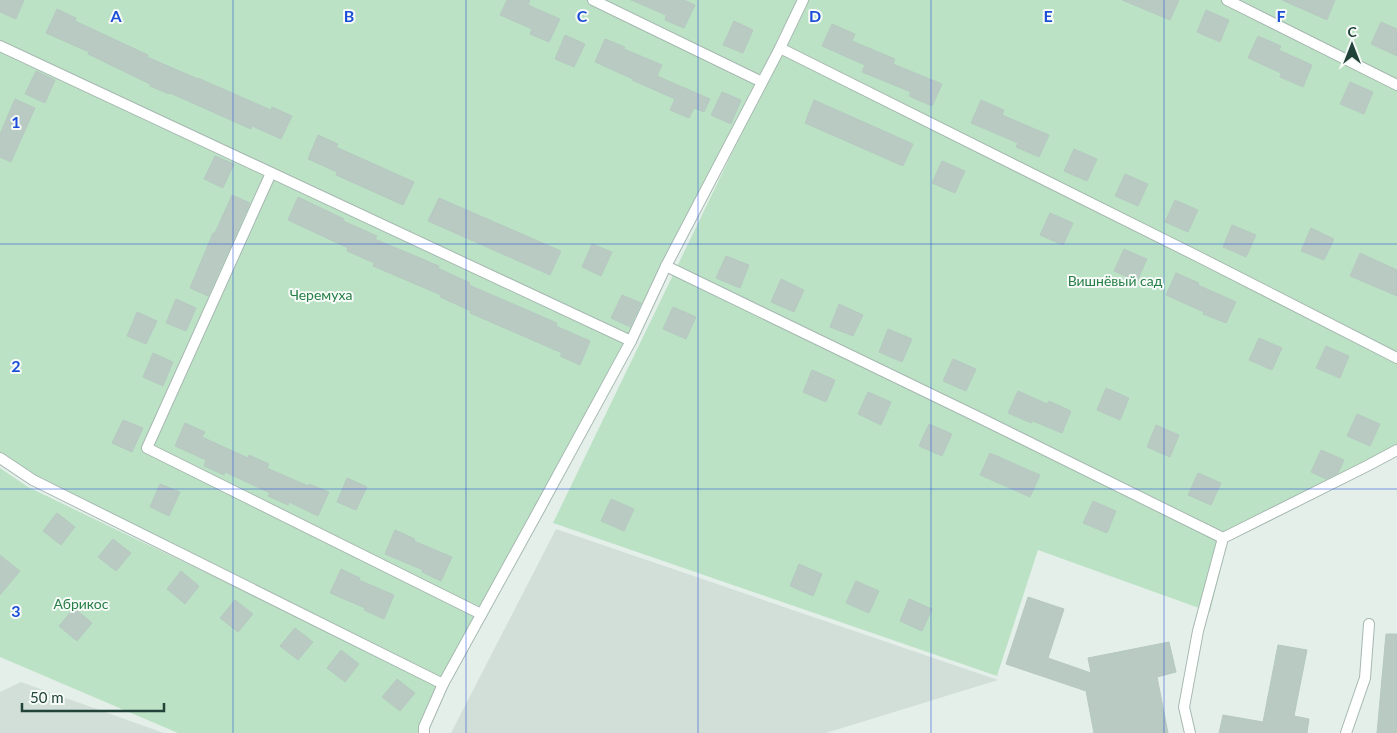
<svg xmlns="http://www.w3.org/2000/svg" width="1397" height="733" viewBox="0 0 1397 733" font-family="Lato,sans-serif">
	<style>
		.built { fill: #d2dfd9 }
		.green { fill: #bce2c5 }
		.building { fill: #b9cac3; stroke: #b6c9c1 }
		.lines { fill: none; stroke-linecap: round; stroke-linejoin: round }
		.lane-casing { stroke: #a6b8b1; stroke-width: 12 }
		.lane { stroke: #fff; stroke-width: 10 }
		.grid { fill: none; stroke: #1d4ed8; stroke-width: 1; stroke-opacity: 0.55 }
		.labels { text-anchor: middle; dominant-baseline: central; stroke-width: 4; stroke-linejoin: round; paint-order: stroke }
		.park-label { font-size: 14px; fill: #277e46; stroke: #f6fbf8 }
		.grid-label { font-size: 16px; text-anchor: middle; font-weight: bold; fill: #1d4ed8; stroke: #f6fbf8; stroke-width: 4; stroke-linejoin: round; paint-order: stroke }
	</style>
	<rect width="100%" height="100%" fill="#e4efea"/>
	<g class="built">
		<polygon points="556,529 998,680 826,733 451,733"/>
		<polygon points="21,682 164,733 0,733 0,692"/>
	</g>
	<g class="green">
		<polygon points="0,0 803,0 666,266 443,684 0,458"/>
		<polygon points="806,0 1397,0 1397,455 1228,539 1210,612 1038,550 997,676 553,523"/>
		<polygon points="0,468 28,487 439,685 419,733 178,733 0,657"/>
	</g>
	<g class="building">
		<polygon points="0,0 24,0 16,19 0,12"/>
		<polygon points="507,0 530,0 528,5 560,19 549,42 530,34 532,29 500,15"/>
		<polygon points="631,0 684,0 695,5 684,28 665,20 666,15"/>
		<polygon points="1122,0 1179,0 1170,20"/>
		<polygon points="1282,0 1335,0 1327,20"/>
		<polygon points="57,9 76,18 75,21 148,55 147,57 198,79 198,78 271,110 272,107 292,116 281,139 252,126 251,129 170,93 169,94 150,86 150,84 88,54 89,52 46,33"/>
		<polygon points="1206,10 1229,20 1220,42 1197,32"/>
		<polygon points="734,21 753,30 743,53 723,45"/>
		<polygon points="1381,22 1397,29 1397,56 1371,44"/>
		<polygon points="832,24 855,34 852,41 895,59 893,64 942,84 932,106 909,96 911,92 862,72 865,65 822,46"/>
		<polygon points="565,35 585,44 574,67 555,59"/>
		<polygon points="1258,36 1281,46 1279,50 1312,65 1303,87 1280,77 1281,73 1248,58"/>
		<polygon points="605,39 625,47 624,49 662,65 657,76 710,99 704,112 694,108 689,118 670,110 675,99 632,80 633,79 595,62"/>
		<polygon points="36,71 55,80 45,103 25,94"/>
		<polygon points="1350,82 1373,92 1364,114 1340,104"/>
		<polygon points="722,92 741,100 731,124 711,115"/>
		<polygon points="15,99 35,108 11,162 0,157 0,134"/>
		<polygon points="814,100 913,144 903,166 805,123"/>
		<polygon points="981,100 1004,110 1002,115 1049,135 1039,157 1016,147 1018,143 971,123"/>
		<polygon points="318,135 338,144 336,147 414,182 403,205 336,175 337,172 308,159"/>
		<polygon points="1074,149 1097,159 1087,181 1064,171"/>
		<polygon points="215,156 234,164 223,188 204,179"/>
		<polygon points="942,161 965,171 955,193 932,183"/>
		<polygon points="1125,174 1148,184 1138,206 1115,196"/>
		<polygon points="232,195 250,203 208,296 190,288 213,233 215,233"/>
		<polygon points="298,197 344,219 343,221 377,236 375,239 439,266 438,268 470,283 469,285 557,323 556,326 590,341 580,365 560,356 562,353 470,313 471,311 440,297 441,295 373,266 374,263 347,251 348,248 288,220"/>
		<polygon points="439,198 561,251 550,275 428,221"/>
		<polygon points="1175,200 1198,210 1188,232 1165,222"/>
		<polygon points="1050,213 1073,223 1063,245 1040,235"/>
		<polygon points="1232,225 1256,235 1246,257 1223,247"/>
		<polygon points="1311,228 1334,239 1324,260 1301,251"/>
		<polygon points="592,244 612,252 601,276 582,267"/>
		<polygon points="1124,249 1147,259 1137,281 1114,271"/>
		<polygon points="1360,253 1397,270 1397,296 1350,276"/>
		<polygon points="726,256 749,265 740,288 716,278"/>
		<polygon points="1176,273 1199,283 1198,285 1236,302 1226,323 1203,314 1204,312 1166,295"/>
		<polygon points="781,279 804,290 794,312 771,302"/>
		<polygon points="622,295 641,303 630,327 611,318"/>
		<polygon points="176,299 196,308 186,331 166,323"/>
		<polygon points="839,304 863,315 853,336 830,327"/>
		<polygon points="673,307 696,317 686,339 663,329"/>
		<polygon points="137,312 157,321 146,344 127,336"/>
		<polygon points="888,329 912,339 902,362 879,352"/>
		<polygon points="1259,338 1282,348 1272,370 1249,360"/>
		<polygon points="1326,346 1349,356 1340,378 1316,368"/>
		<polygon points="153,353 173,362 163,386 143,377"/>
		<polygon points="953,359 976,369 966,391 943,381"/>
		<polygon points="812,370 835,380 826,402 803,392"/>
		<polygon points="1106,388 1129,398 1120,420 1097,410"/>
		<polygon points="1018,391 1047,404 1049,401 1071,411 1062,433 1033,421 1031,423 1008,413"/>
		<polygon points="868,392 891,402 881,425 858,414"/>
		<polygon points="1357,414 1380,424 1370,446 1347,436"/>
		<polygon points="123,420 143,428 132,452 112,443"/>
		<polygon points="185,423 205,432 202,437 248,458 249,455 269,464 267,468 308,486 309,484 329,492 318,516 289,502 288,505 268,496 270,493 225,472 224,475 204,466 206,460 175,446"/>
		<polygon points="929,424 952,434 942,456 919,446"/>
		<polygon points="1156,425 1179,435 1170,457 1147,447"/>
		<polygon points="1321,450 1344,460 1338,473 1326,479 1311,472"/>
		<polygon points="990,453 1040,475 1030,497 980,475"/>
		<polygon points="1198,473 1221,483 1211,505 1188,495"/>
		<polygon points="347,478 367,487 356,510 337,502"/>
		<polygon points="160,484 180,492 169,516 150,507"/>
		<polygon points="611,499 634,509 624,531 601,521"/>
		<polygon points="1093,501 1116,511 1107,533 1083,523"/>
		<polygon points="57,513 75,527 61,545 43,531"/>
		<polygon points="395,530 415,539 414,541 452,557 441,581 422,572 423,570 385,554"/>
		<polygon points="113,539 131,553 116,571 98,557"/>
		<polygon points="0,555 20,571 0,595"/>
		<polygon points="799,564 822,574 813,596 790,586"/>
		<polygon points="341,569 360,578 359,580 394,595 384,619 364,610 365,608 330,593"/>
		<polygon points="181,571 199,586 185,604 167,589"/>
		<polygon points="856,581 879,591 869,613 846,603"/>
		<polygon points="1028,597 1064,609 1048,658 1091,673 1088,658 1169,642 1176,672 1157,677 1168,733 1094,733 1086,691 1006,664"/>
		<polygon points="909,599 932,609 922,631 900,621"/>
		<polygon points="235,600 253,614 238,632 220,618"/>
		<polygon points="74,608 92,623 77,641 59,626"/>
		<polygon points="295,628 313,642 298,660 280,646"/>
		<polygon points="1386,634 1397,634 1397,733 1377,733"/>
		<polygon points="1278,645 1307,650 1294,716 1309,719 1307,733 1219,733 1223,715 1263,722"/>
		<polygon points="341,650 359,664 345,682 327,668"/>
		<polygon points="397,679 415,693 400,711 382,697"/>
	</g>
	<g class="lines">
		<defs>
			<g id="lane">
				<polyline points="593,0 762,82"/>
				<polyline points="1227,0 1397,85"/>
				<polyline points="0,46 631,341"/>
				<polyline points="780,48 1199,257 1397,358"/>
				<polyline points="271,173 147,448 481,614"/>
				<polyline points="666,266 980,418 1223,538"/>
				<polyline points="0,458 33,480 443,684"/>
				<polyline points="424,733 424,727 443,684 540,508 631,341 666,266 780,48 803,0"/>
				<polyline points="1190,733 1184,707 1198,631 1223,538 1367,466 1397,450"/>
				<polyline points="1346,733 1365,678 1369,624"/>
			</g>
		</defs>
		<use href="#lane" class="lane-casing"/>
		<use href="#lane" class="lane"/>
	</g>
	<path class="grid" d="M233,0V733M466,0V733M698,0V733M931,0V733M1164,0V733M0,244H1397M0,489H1397"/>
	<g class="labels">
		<g class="park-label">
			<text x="1115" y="280">Вишнёвый сад</text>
			<text x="321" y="294">Черемуха</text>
			<text x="81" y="603">Абрикос</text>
		</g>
	</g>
	<g class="grid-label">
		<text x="116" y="22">A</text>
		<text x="349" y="22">B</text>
		<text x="582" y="22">C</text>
		<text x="815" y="22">D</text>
		<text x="1048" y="22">E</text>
		<text x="1281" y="22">F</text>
		<text x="16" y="128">1</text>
		<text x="16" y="372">2</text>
		<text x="16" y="617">3</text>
	</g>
	<g transform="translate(1352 45)" stroke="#f6fbf8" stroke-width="4" paint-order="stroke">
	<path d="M0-4L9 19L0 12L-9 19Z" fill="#214339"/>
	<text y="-8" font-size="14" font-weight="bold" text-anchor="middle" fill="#214339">С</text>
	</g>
	<path d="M22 703v8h142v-8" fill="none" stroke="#214339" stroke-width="2.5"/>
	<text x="30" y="703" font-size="15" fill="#214339" stroke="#f6fbf8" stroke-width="4" paint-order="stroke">50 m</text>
</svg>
